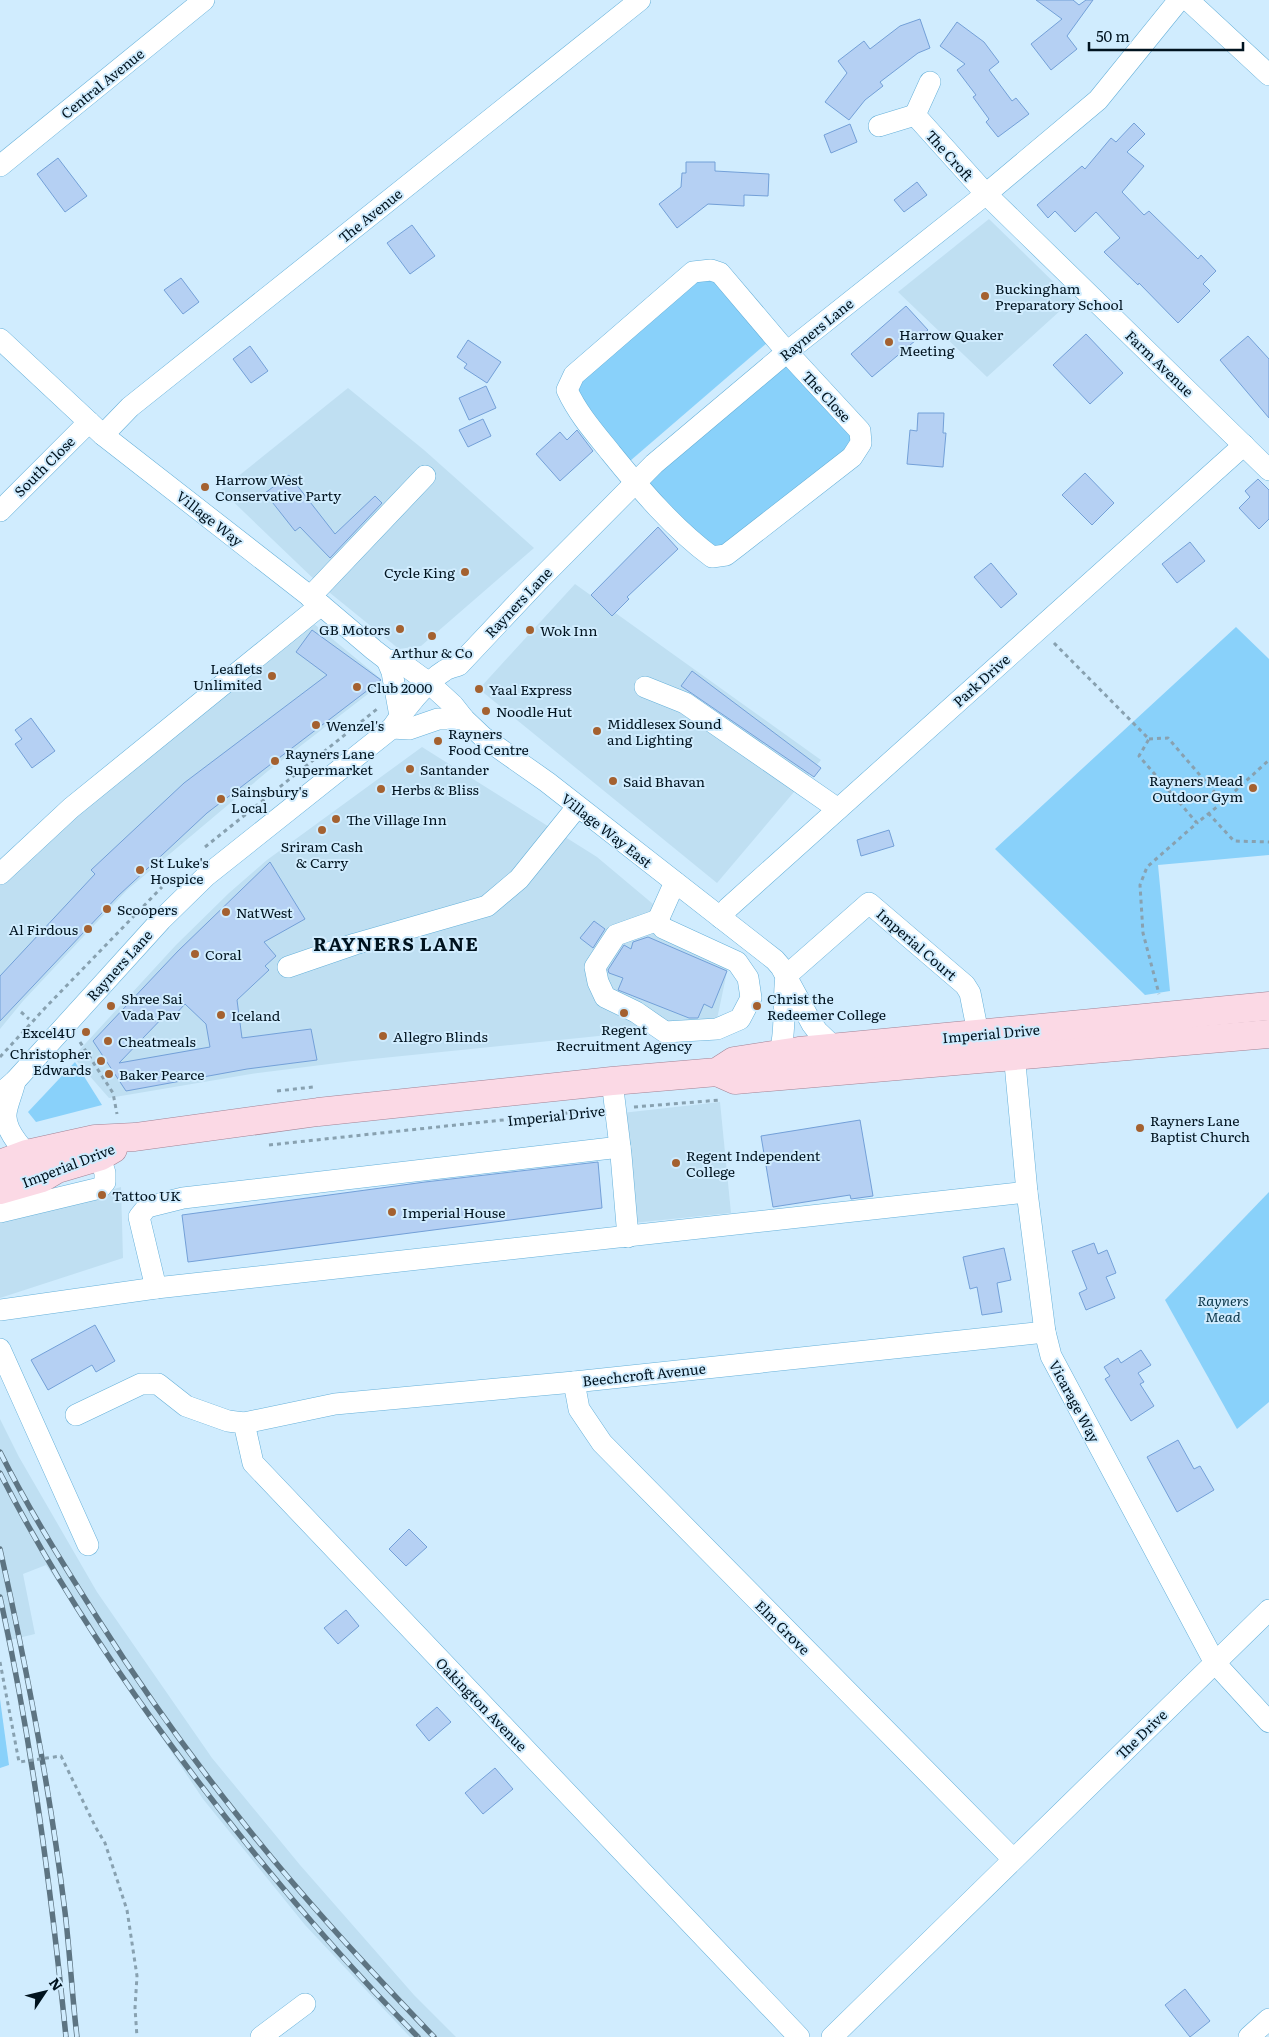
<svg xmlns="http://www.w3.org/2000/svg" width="1269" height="2037" viewBox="0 0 1269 2037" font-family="Literata,serif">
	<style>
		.built { fill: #bfdff2 }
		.green { fill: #89d1fa }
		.building { fill: #b5d0f3; stroke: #73a0d8; fill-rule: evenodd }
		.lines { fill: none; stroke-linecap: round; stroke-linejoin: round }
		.minor-casing { stroke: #65b0d9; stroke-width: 22 }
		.major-casing { stroke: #a18395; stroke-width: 29 }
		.path { stroke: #88a1b0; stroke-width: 3; stroke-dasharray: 4 4; stroke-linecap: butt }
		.minor { stroke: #fff; stroke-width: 21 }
		.major { stroke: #fbd9e5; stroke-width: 28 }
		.rail-casing { stroke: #5d7482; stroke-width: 5.5 }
		.rail { stroke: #d0ecfe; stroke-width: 4; stroke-dasharray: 11; stroke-linecap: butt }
		.path-bridge { stroke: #88a1b0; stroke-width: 3; stroke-dasharray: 4 4; stroke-linecap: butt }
		.poi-dot { fill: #a46130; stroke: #d0ecfe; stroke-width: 2 }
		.labels { text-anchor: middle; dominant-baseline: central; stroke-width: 4; stroke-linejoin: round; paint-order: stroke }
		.street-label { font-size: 14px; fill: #00131f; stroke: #d0ecfe }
		.poi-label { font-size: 14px; fill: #00131f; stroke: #d0ecfe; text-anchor: start }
		.park-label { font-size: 14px; font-style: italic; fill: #083448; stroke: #d0ecfe }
		.district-label { font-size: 19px; font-weight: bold; letter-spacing: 1px; fill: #00131f; stroke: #d0ecfe }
	</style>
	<rect width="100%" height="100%" fill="#d0ecfe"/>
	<g class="built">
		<polygon points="989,219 1072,300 987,377 898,292"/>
		<polygon points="348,388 424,450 534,548 421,646 399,649 319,584 221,490"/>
		<polygon points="575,584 821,760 717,883 479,689"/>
		<polygon points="302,614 381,679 377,687 268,771 127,890 23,1001 0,1029 0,862"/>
		<polygon points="422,747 597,857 728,967 716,1024 353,1061 251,1074 109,1098 73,1057 176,945 229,893 267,860"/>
		<polygon points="720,1102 731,1213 633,1223 622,1113"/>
		<polygon points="121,1187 123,1258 0,1298 0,1220"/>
		<polygon points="0,1419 19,1457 97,1592 212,1758 300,1865 414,1995 456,2037 410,2037 305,1925 203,1799 46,1565 23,1574 35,1634 6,1641 0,1609"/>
	</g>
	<g class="green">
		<polygon points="711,270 774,337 623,467 576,409 574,375"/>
		<polygon points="793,358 861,443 726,555 640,489"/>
		<polygon points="1236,627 1269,659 1269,855 1158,865 1170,991 1145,995 995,849"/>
		<polygon points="75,1062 102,1105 36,1122 28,1112"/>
		<polygon points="1269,1192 1269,1402 1237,1429 1165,1300"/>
		<polygon points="0,1699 9,1765 0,1768"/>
	</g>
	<g class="building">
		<polygon points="1036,0 1073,0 1079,5 1086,0 1093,0 1067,36 1077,49 1051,70 1031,44 1062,19"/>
		<polygon points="920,19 930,48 918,53 880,82 883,86 865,100 849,120 825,102 847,73 838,61 864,41 870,49 900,26"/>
		<polygon points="957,22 984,42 999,62 989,70 1012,101 1016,98 1029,114 998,137 986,122 989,119 973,97 976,95 957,70 965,64 940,46"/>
		<polygon points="1134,123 1145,134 1127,152 1144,166 1122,192 1144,215 1149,211 1198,259 1201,255 1216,271 1203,284 1210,291 1178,323 1139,283 1138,285 1104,252 1120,238 1096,212 1075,232 1055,211 1048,218 1037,205 1082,166 1085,169 1111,138 1116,142"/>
		<polygon points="850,124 857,142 831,153 824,135"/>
		<polygon points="58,158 87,196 65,212 37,174"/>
		<polygon points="686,162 715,162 715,171 769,174 768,196 744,195 744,206 708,204 677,228 659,204 681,187 682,173 686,173"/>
		<polygon points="917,182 927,195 904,212 894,200"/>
		<polygon points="412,225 435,256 410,274 387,243"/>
		<polygon points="181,278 199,302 183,314 164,290"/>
		<polygon points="906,306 928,330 872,377 851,354"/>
		<polygon points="1086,334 1123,373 1090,404 1053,365"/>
		<polygon points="1248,336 1269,359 1269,418 1220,360"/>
		<polygon points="468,340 501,362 487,383 464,368 467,364 457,357"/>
		<polygon points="250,346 268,371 251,383 233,359"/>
		<polygon points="486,386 496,408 469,420 459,398"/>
		<polygon points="918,413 944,413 943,433 946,433 943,467 907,464 910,430 917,431"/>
		<polygon points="483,419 491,436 468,447 459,430"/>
		<polygon points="577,430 593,451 560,481 536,454 560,432 567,440"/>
		<polygon points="1085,473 1114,503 1092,525 1062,495"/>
		<polygon points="289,475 335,534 375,496 382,503 330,558 300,527 295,531 265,493"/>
		<polygon points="1258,479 1269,490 1269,519 1259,529 1239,508 1250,497 1245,491"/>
		<polygon points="658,527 678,549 627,597 629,599 612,616 591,595"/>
		<polygon points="1190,542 1205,561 1177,583 1162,564"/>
		<polygon points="991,563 1017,594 1001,608 974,577"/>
		<polygon points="312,630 381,680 207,813 118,896 0,1021 0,976 95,874 91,870 184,783 327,675 296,652"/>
		<polygon points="692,671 821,768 814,777 681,686"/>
		<polygon points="31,718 55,751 32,768 15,744 22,739 15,730"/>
		<polygon points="889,830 894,846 861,856 857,840"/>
		<path d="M270,862L305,919L264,942L276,956L265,966L269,970L237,1000L242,1038L311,1029L317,1060L247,1069L126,1091L93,1041L178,951ZM185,1004L206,1024L210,1047L119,1063L169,1011L174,1016Z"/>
		<polygon points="594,921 605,929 593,948 580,938"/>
		<polygon points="648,937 727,971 712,1008 704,1004 698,1018 689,1018 618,990 623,978 609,973 608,970 624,945 631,949 633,942"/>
		<polygon points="860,1120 873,1196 851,1199 850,1195 773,1207 761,1136"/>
		<polygon points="598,1162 602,1208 188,1262 182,1215 425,1182"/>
		<polygon points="1094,1243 1098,1254 1107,1250 1116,1273 1106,1277 1115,1298 1086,1310 1079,1293 1087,1289 1072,1251"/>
		<polygon points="1004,1248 1011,1280 997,1283 1002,1312 982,1315 977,1287 970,1289 963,1257"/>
		<polygon points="95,1325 115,1361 96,1372 92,1365 48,1390 31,1360"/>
		<polygon points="1141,1350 1151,1365 1138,1373 1144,1382 1140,1384 1154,1406 1131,1421 1105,1379 1110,1376 1104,1367 1118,1358 1121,1363"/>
		<polygon points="1178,1440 1194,1469 1200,1466 1214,1490 1177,1512 1147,1457"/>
		<polygon points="409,1529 427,1547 406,1566 389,1549"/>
		<polygon points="346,1610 359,1626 338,1644 324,1628"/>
		<polygon points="437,1707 451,1722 429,1741 416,1725"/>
		<polygon points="495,1768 513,1789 483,1814 465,1793"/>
		<polygon points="1185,1989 1210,2021 1190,2037 1165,2005"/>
	</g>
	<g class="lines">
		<defs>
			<g id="minor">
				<polyline points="1188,0 1269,75"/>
				<polyline points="930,82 915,115 986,194 1269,470"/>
				<polyline points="879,126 915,115"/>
				<polyline points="0,166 204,0"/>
				<path d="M711,270L720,273L787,352L860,431L861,443L852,457L739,545L726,555L712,557C673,528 641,490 611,453C595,433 578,414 567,390L574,375L693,272Z"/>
				<polyline points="0,339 103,435 321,605 374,650 387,660 399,661 429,683 453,705 464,719 483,737 547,782 775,960 781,967 812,1024 818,1032 835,1048"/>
				<polyline points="103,435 130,407 640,0"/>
				<polyline points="0,511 89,422"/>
				<polyline points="310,597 425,476"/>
				<polyline points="387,660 392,672 400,716"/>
				<polyline points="645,687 685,703 838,809"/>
				<polyline points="392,728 409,729 438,719 464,719"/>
				<polyline points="0,874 71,808 321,605"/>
				<polyline points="721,918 728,908 1244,445"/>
				<polygon points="658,920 663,928 737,962 748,978 751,998 740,1019 717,1029 665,1032 636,1012 605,997 598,982 595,967 616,935"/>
				<polyline points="658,920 675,882"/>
				<polyline points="288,967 355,944 487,906 519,879 577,807"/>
				<polyline points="786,976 869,903 965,985 970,993 978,1033"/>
				<polyline points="1013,1042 1027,1192 1045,1332 1051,1356 1215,1663 1269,1722"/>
				<path d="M775,1066C788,1038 782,1006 786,976"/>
				<path d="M15,1081C13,1092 6,1106 6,1115C5,1132 26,1154 38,1164"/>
				<polyline points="612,1081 621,1155 628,1237"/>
				<path d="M0,1094L15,1081L161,920L206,876L392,728C403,711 426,682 444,671C448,668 454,667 459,665L539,580L654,464L787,352L986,194L1098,100L1179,0"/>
				<polyline points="0,1212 100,1188 105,1182 105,1173 95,1141"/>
				<polyline points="156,1288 139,1217 147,1207 183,1198 620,1147"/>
				<polyline points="0,1310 156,1288 1027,1192"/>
				<polyline points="0,1349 88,1545"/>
				<polyline points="574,1382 579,1409 602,1443 1013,1859"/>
				<polyline points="76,1415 141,1384 158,1384 186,1406 228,1421 244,1423 253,1463 799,2037"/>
				<polyline points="244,1423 335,1404 574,1382 1045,1332"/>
				<polyline points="261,2037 305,2004"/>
				<polyline points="832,2037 1269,1610"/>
				<polyline points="1249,2037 1269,2019"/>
			</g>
			<g id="major">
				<polyline points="717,1072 735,1080 1269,1034"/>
				<polyline points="0,1164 27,1154 95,1139 135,1137 318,1112 612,1081 717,1072 734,1061 799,1051 1269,1006"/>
				<polyline points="0,1190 42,1178 57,1169 101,1156 113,1149"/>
			</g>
		</defs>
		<use href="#minor" class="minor-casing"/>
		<use href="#major" class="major-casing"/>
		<g class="path">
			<polyline points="1054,643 1149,739 1139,756 1197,823 1147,867 1140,885 1143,933 1159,994"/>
			<polyline points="1149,739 1168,738 1223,802 1197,823"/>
			<polyline points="1223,802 1269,760"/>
			<polyline points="1208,813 1234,841 1269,842"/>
			<polyline points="205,847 377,709"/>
			<polyline points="21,1012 29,1019"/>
			<polyline points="80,1042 113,1093 117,1114"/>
			<polyline points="0,1057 45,1008 162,887"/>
			<polyline points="277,1091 313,1087"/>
			<polyline points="634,1107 720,1100"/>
			<polyline points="269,1145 596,1110"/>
			<polyline points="96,1828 105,1843 127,1910 137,1976 135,2008 137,2037"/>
		</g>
		<use href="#minor" class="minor"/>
		<use href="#major" class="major"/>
		<defs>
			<g id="rail">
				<path d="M0,1452C29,1510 63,1564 98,1619C141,1687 188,1753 238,1816C299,1894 366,1966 434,2037"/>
				<path d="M0,1473C50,1571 110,1663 176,1752C250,1852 330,1948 418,2037"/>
				<path d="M0,1549C27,1669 50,1790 65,1912C70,1954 72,1995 77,2037"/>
				<path d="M0,1597C32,1741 51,1890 66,2037"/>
			</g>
		</defs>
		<use href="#rail" class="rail-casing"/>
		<use href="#rail" class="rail"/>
		<polyline class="path-bridge" points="0,1662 19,1762 61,1756 96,1828"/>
	</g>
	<g class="poi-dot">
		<circle cx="985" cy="296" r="5"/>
		<circle cx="889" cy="342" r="5"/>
		<circle cx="205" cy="487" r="5"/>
		<circle cx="465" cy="572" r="5"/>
		<circle cx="400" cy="629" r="5"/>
		<circle cx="530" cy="630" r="5"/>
		<circle cx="432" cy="636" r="5"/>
		<circle cx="272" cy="676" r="5"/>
		<circle cx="357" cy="687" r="5"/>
		<circle cx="479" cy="689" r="5"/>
		<circle cx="486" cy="711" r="5"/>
		<circle cx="316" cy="725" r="5"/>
		<circle cx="597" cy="731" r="5"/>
		<circle cx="438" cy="741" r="5"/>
		<circle cx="275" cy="761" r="5"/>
		<circle cx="410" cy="769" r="5"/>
		<circle cx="613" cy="781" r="5"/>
		<circle cx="1253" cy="788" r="5"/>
		<circle cx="381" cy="789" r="5"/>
		<circle cx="221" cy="799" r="5"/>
		<circle cx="336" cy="819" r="5"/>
		<circle cx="322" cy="830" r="5"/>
		<circle cx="140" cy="870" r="5"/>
		<circle cx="107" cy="909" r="5"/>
		<circle cx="226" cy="912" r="5"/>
		<circle cx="88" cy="929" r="5"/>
		<circle cx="195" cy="954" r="5"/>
		<circle cx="111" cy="1006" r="5"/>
		<circle cx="757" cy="1006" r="5"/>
		<circle cx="624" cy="1013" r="5"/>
		<circle cx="221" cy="1015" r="5"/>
		<circle cx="86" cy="1032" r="5"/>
		<circle cx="383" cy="1036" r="5"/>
		<circle cx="108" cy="1041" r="5"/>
		<circle cx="101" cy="1061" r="5"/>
		<circle cx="109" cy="1074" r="5"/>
		<circle cx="1140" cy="1128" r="5"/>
		<circle cx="676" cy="1163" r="5"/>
		<circle cx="102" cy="1195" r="5"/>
		<circle cx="392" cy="1212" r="5"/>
	</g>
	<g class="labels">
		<g class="street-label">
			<text transform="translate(102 83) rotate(-39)">Central Avenue</text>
			<text transform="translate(950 155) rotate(48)">The Croft</text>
			<text transform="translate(370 215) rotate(-39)">The Avenue</text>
			<text transform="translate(816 329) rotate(-39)">Rayners Lane</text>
			<text transform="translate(1160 363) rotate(44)">Farm Avenue</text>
			<text transform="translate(827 396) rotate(47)">The Close</text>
			<text transform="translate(44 466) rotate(-45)">South Close</text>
			<text transform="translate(210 518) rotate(38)">Village Way</text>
			<text transform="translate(518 602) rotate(-47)">Rayners Lane</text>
			<text transform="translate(981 680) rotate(-42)">Park Drive</text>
			<text transform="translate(607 830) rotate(38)">Village Way East</text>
			<text transform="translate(917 944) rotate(41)">Imperial Court</text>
			<text transform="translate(119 965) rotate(-48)">Rayners Lane</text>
			<text transform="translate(991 1033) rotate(-5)">Imperial Drive</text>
			<text transform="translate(556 1115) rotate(-6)">Imperial Drive</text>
			<text transform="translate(68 1165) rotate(-21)">Imperial Drive</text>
			<text transform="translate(644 1374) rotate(-6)">Beechcroft Avenue</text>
			<text transform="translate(1075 1401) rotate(62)">Vicarage Way</text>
			<text transform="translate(783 1627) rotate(45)">Elm Grove</text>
			<text transform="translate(482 1704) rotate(46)">Oakington Avenue</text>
			<text transform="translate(1141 1734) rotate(-44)">The Drive</text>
		</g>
		<g class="poi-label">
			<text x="995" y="288">Buckingham<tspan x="995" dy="16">Preparatory School</tspan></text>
			<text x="899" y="334">Harrow Quaker<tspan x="899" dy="16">Meeting</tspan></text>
			<text x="215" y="479">Harrow West<tspan x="215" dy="16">Conservative Party</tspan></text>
			<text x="455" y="572" text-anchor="end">Cycle King</text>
			<text x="390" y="629" text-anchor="end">GB Motors</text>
			<text x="540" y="630">Wok Inn</text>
			<text x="432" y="652" text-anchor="middle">Arthur &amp; Co</text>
			<text x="262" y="668" text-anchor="end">Leaflets<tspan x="262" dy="16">Unlimited</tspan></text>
			<text x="367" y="687">Club 2000</text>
			<text x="489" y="689">Yaal Express</text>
			<text x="496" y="711">Noodle Hut</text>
			<text x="607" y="723">Middlesex Sound<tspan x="607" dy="16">and Lighting</tspan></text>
			<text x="326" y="725">Wenzel's</text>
			<text x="448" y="733">Rayners<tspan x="448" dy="16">Food Centre</tspan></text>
			<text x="285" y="753">Rayners Lane<tspan x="285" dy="16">Supermarket</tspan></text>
			<text x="420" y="769">Santander</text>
			<text x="1243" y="780" text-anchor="end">Rayners Mead<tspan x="1243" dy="16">Outdoor Gym</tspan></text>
			<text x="623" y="781">Said Bhavan</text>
			<text x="391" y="789">Herbs &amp; Bliss</text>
			<text x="231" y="791">Sainsbury's<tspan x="231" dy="16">Local</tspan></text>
			<text x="346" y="819">The Village Inn</text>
			<text x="322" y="846" text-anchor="middle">Sriram Cash<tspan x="322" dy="16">&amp; Carry</tspan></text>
			<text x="150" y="862">St Luke's<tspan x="150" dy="16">Hospice</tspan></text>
			<text x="117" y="909">Scoopers</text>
			<text x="236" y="912">NatWest</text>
			<text x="78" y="929" text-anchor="end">Al Firdous</text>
			<text x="205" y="954">Coral</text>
			<text x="121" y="998">Shree Sai<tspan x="121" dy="16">Vada Pav</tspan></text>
			<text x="767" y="998">Christ the<tspan x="767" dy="16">Redeemer College</tspan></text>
			<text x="231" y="1015">Iceland</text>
			<text x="624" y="1029" text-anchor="middle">Regent<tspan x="624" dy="16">Recruitment Agency</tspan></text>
			<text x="76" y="1032" text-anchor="end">Excel4U</text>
			<text x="393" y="1036">Allegro Blinds</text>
			<text x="118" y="1041">Cheatmeals</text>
			<text x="91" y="1053" text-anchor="end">Christopher<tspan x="91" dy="16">Edwards</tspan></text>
			<text x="119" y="1074">Baker Pearce</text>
			<text x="1150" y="1120">Rayners Lane<tspan x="1150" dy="16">Baptist Church</tspan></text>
			<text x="686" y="1155">Regent Independent<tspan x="686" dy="16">College</tspan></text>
			<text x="112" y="1195">Tattoo UK</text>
			<text x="402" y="1212">Imperial House</text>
		</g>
		<g class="park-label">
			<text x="1223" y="1300">Rayners<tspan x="1223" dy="16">Mead</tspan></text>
		</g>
		<g class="district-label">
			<text x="396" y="943">RAYNERS LANE</text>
		</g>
	</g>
	<g transform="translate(45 1992) rotate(55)" stroke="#d0ecfe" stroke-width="4" paint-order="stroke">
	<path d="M0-4L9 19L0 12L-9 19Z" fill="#00131f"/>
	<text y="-8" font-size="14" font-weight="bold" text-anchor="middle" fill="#00131f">N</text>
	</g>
	<path d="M1089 42v8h154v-8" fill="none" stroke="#00131f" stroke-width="2.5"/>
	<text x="1096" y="42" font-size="15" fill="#00131f" stroke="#d0ecfe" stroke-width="4" paint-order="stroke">50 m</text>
</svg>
